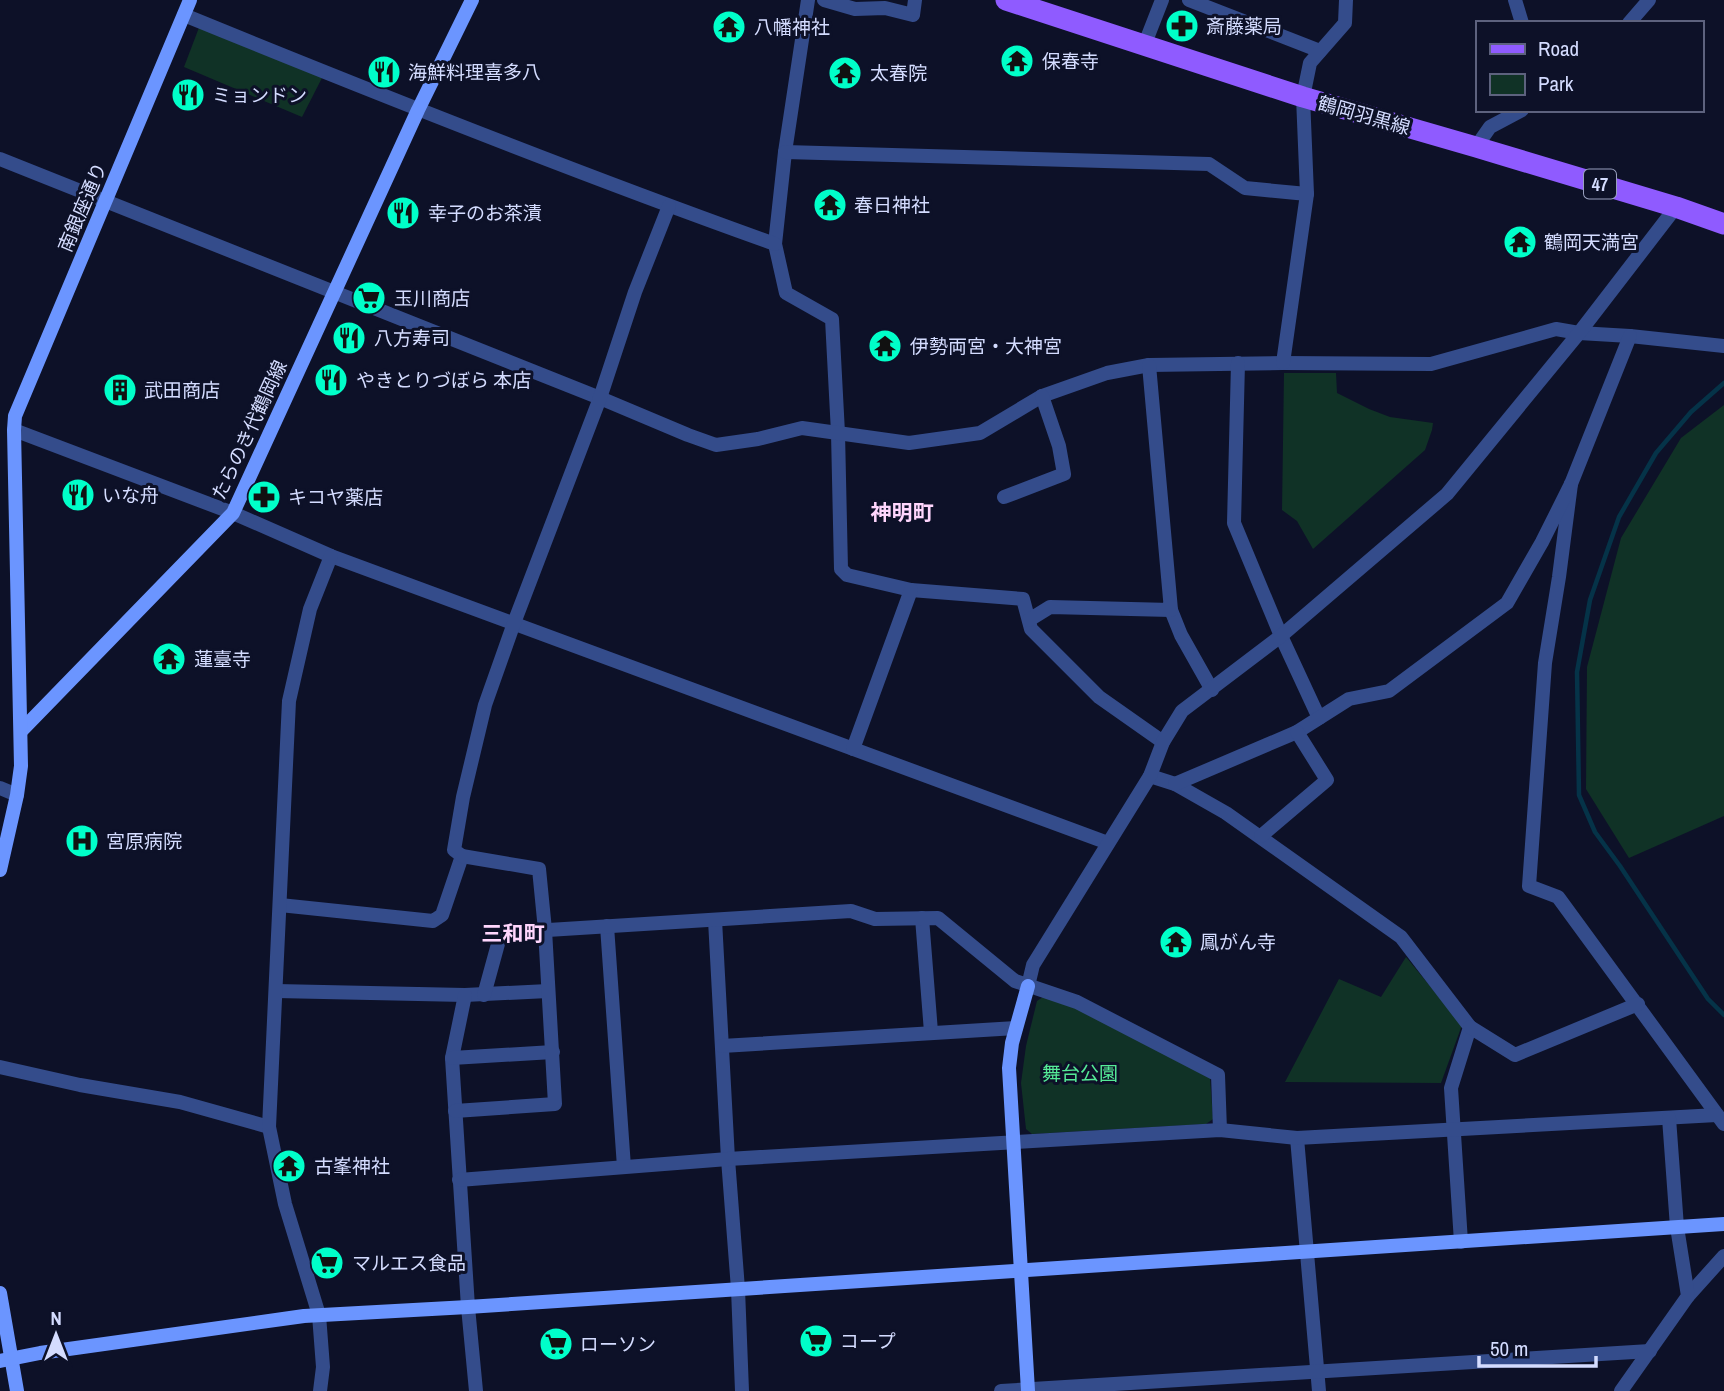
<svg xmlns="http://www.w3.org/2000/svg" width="1724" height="1391" viewBox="0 0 1724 1391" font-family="'Archivo Narrow','Noto Sans JP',sans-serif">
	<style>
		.green { fill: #103226 }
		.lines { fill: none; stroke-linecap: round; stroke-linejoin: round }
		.stream { stroke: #053348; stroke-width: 4.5 }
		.street { stroke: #344c8b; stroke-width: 14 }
		.secondary { stroke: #6b95ff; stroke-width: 14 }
		.primary { stroke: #8f5bff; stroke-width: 21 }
		.labels { text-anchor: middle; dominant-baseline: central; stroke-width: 6; stroke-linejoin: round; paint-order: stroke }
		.shield { fill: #0d1128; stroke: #989fbe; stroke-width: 2 }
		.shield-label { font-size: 18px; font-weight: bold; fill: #d4dcff }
		.poi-label { font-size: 19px; fill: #d4dcff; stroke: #0d1128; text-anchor: start }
		.street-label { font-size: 19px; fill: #d4dcff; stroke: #0d1128 }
		.park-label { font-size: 19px; fill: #55ea97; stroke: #0d1128 }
		.neighbourhood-label { font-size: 21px; font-weight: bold; fill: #ffd6fd; stroke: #0d1128 }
	</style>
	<rect width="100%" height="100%" fill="#0d1128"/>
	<g class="green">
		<polygon points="200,25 324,74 302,117 184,67"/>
		<polygon points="1284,373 1336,373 1337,393 1369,409 1390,417 1433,423 1432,430 1425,450 1313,549 1297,521 1282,510"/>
		<polygon points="1724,405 1724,816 1629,858 1586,789 1587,667 1621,538 1681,438"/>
		<polygon points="1406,957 1462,1025 1441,1083 1285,1082 1339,979 1381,997"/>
		<polygon points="1043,997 1075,1006 1210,1078 1213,1119 1206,1124 1032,1134 1026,1129 1021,1083 1026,1046 1037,1001"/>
	</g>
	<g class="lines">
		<polyline class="stream" points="1724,383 1691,412 1656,453 1619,517 1590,600 1577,672 1579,795 1595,832 1620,866 1708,999 1724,1015"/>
		<g class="street">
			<polyline points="808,0 785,152 775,244 786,293 832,319 838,433 841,569 847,575 911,590 1023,599 1031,629 1099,697 1163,742"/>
			<polyline points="824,0 855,9 885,8 913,15 915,0"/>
			<polyline points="1189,0 1320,51"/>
			<polyline points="1515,0 1522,23"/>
			<path d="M184,15C380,95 576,173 775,244"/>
			<polyline points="1629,23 1649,0"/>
			<polyline points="1144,46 1162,0"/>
			<polyline points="1476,147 1490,127 1522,110"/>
			<polyline points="785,152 1209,164 1245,188 1307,194"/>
			<polyline points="0,159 600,398 688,435 716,445 758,439 802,428 909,443 980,433 1042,396 1107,373 1149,365 1283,363 1431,364 1556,329 1579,333 1630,336 1724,346"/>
			<polyline points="1238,363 1234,523 1281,636 1319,718"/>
			<polyline points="1283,363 1307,194 1303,97 1310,63 1345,23 1346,0"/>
			<polyline points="14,430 233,513 331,556 1108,843"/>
			<polyline points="1571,484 1559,577 1545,663 1529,886 1558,897 1724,1124"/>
			<polyline points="1004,497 1064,474 1059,446 1042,396"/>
			<polyline points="1171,610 1181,635 1212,690"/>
			<polyline points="1029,620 1050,607 1171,610 1149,365"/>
			<polyline points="853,749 911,590"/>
			<polyline points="1150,776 1175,784 1226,813 1401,937 1470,1027 1451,1088 1461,1242"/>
			<polyline points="1175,784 1297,732 1349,699 1389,691 1507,603 1542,542 1571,484 1630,336"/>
			<polyline points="0,788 17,795"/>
			<polyline points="1261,836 1327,780 1297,732"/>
			<polyline points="280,905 433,921 442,915 462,856"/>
			<polyline points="922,918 931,1032"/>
			<polyline points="715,920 728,1159 738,1289 742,1391"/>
			<polyline points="607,926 624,1167"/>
			<polyline points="1028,986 1033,965 1150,776 1163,742 1182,711 1281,636 1447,494 1579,333 1676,207"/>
			<polyline points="276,991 465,995 548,991"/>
			<polyline points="465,995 452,1058 468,1307 476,1391"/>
			<polyline points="484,995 501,933 851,911 875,919 938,918 1015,981 1077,1002 1218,1075 1220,1130"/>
			<polyline points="1470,1027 1515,1055 1638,1004"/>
			<polyline points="722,1046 1016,1028"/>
			<polyline points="452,1058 553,1052"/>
			<polyline points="0,1067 80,1085 180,1102 269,1127"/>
			<polyline points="455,1111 555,1104 545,930 539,869 462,856 454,850 463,797 485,705 514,623 600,398 635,292 669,206"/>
			<polyline points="1297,1138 1319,1391"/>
			<polyline points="459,1180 728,1159 1220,1130 1297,1138 1717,1115"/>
			<polyline points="1688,1296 1724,1256"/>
			<polyline points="320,1391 323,1367 319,1315 285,1204 269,1127 289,701 310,609 331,556"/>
			<polyline points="1001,1391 1650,1351"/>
			<polyline points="1621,1391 1688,1296 1677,1227 1669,1118"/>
		</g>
		<g class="secondary">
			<polyline points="21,731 233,513 418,110 472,0"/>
			<polyline points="0,870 17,795 21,766 14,430 15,416 190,0"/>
			<polyline points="0,1293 17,1391"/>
			<polyline points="0,1361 40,1353 304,1316 468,1307 1724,1224"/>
			<polyline points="1028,1391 1009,1068 1012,1043 1028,986"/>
		</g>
		<polyline class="primary" points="1006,0 1303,97 1476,147 1676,207 1724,224"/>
	</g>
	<defs>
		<symbol id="pharmacy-disc" viewBox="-11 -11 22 22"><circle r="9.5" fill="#00ffc9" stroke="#0d1128"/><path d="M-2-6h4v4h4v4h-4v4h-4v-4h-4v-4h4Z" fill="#111"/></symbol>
		<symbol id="temple-disc" viewBox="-11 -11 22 22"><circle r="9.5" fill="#00ffc9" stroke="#0d1128"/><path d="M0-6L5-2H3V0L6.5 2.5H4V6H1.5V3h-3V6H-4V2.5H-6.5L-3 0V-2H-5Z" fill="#111"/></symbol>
		<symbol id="restaurant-disc" viewBox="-11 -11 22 22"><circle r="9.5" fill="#00ffc9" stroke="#0d1128"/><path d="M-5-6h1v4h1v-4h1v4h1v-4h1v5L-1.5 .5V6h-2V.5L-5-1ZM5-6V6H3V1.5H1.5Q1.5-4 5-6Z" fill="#111"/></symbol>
		<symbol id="supermarket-disc" viewBox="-11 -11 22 22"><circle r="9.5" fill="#00ffc9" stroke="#0d1128"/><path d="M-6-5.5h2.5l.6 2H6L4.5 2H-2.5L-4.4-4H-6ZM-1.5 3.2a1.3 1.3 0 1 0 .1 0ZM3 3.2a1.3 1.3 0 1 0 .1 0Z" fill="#111"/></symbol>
		<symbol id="building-disc" viewBox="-11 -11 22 22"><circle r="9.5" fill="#00ffc9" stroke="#0d1128"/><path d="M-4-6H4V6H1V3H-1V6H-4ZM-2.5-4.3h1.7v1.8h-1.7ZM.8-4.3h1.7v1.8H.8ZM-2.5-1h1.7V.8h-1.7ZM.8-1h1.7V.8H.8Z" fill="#111"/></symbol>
		<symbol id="hospital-disc" viewBox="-11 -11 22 22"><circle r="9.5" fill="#00ffc9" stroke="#0d1128"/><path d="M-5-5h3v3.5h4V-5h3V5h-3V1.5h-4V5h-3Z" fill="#111"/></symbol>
	</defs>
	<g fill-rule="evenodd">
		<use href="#pharmacy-disc" x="1163" y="7" width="38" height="38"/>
		<use href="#temple-disc" x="710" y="8" width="38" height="38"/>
		<use href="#temple-disc" x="998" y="42" width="38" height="38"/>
		<use href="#restaurant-disc" x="365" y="53" width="38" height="38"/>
		<use href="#temple-disc" x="826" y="54" width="38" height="38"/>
		<use href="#restaurant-disc" x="169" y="76" width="38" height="38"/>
		<use href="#temple-disc" x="811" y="186" width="38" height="38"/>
		<use href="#restaurant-disc" x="384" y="194" width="38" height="38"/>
		<use href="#temple-disc" x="1501" y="223" width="38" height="38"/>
		<use href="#supermarket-disc" x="350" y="279" width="38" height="38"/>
		<use href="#restaurant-disc" x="330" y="319" width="38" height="38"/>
		<use href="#temple-disc" x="866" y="327" width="38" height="38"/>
		<use href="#restaurant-disc" x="312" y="361" width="38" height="38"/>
		<use href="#building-disc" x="101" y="371" width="38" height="38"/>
		<use href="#restaurant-disc" x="59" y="476" width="38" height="38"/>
		<use href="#pharmacy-disc" x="245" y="478" width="38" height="38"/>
		<use href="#temple-disc" x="150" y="640" width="38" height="38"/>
		<use href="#hospital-disc" x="63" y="822" width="38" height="38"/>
		<use href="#temple-disc" x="1157" y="923" width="38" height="38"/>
		<use href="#temple-disc" x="270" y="1147" width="38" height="38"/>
		<use href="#supermarket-disc" x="308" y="1244" width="38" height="38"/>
		<use href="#supermarket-disc" x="797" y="1322" width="38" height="38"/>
		<use href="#supermarket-disc" x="537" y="1325" width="38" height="38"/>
	</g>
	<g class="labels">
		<rect class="shield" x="1584" y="169.5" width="32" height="29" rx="5"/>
		<g class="shield-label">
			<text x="1600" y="184">47</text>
		</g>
		<g class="poi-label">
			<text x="1206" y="26">斎藤薬局</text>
			<text x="754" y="27">八幡神社</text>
			<text x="1042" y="61">保春寺</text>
			<text x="408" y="72">海鮮料理喜多八</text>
			<text x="870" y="73">太春院</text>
			<text x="212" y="95">ミョンドン</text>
			<text x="854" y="205">春日神社</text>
			<text x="428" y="213">幸子のお茶漬</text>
			<text x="1544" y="242">鶴岡天満宮</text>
			<text x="394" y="298">玉川商店</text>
			<text x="374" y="338">八方寿司</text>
			<text x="910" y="346">伊勢両宮・大神宮</text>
			<text x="356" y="380">やきとりづぼら 本店</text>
			<text x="144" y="390">武田商店</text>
			<text x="102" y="495">いな舟</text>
			<text x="288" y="497">キコヤ薬店</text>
			<text x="194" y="659">蓮臺寺</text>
			<text x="106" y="841">宮原病院</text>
			<text x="1200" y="942">鳳がん寺</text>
			<text x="314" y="1166">古峯神社</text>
			<text x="352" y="1263">マルエス食品</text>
			<text x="840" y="1341">コープ</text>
			<text x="580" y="1344">ローソン</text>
		</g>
		<g class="street-label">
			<text transform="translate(1364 115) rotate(16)">鶴岡羽黒線</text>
			<text transform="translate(82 207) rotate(-67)">南銀座通り</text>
			<text transform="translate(249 430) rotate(-65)">たらのき代鶴岡線</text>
		</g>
		<g class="park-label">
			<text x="1080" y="1073">舞台公園</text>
		</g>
		<g class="neighbourhood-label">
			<text x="902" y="512">神明町</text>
			<text x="513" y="933">三和町</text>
		</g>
	</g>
	<rect x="1476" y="21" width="228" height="91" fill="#0d1128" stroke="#5d627e" stroke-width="2"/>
	<rect x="1490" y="44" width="35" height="10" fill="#8f5bff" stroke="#5d627e" stroke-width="2"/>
	<text x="1538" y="56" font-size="21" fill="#d4dcff">Road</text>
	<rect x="1490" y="74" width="35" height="21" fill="#103226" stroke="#5d627e" stroke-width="2"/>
	<text x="1538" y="91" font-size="21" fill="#d4dcff">Park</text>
	<g transform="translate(56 1335)" stroke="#0d1128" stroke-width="5" paint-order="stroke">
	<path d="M0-5L12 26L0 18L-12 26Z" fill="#d4dcff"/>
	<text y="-10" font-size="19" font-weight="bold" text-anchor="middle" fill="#d4dcff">N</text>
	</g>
	<path d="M1479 1356v10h117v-10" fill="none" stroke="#d4dcff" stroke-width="3.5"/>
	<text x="1490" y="1356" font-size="21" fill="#d4dcff" stroke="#0d1128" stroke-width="5" paint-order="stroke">50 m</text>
</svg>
